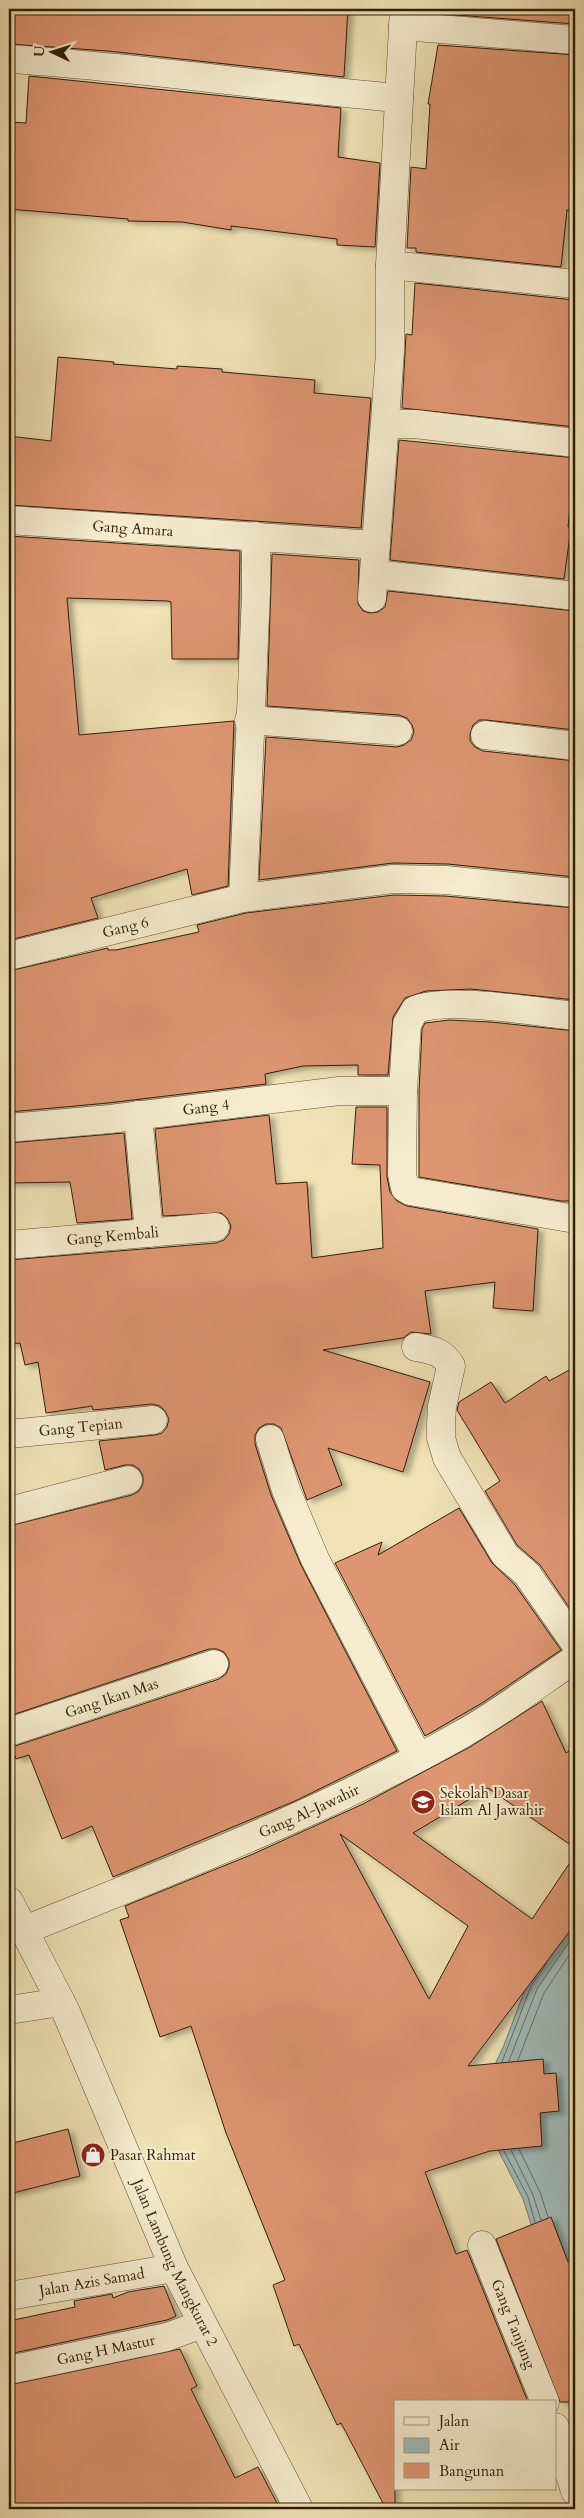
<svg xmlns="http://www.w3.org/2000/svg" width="584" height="2518" viewBox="0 0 584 2518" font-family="Cardo,serif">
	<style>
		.water { fill: #a1baba; stroke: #747c74 }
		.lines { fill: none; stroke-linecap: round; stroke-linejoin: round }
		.shore { stroke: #696c62; stroke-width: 1 }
		.building { fill: #dd9572; stroke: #311e0a; fill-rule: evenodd; filter: url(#shadow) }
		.minor-casing { stroke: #614f35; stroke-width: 29 }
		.minor { stroke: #f5eccf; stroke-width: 28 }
		.labels { text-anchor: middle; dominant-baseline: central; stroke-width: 4; stroke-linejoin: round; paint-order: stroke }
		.street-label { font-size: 15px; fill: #311e0a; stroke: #f5eccf }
		.poi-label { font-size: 15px; fill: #311e0a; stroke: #f5eccf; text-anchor: start }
	</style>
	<defs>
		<filter id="shadow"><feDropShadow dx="5.5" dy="3" stdDeviation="2.5" flood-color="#0004"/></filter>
	</defs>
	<rect width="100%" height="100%" fill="#f0e2b5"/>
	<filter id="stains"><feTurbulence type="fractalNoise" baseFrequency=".004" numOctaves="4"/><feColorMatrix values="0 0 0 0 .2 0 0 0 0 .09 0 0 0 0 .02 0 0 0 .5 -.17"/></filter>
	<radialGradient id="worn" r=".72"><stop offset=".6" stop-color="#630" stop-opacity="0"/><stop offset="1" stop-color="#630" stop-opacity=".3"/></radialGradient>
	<polygon class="water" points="575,1913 575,2331 558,2291 546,2271 523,2199 489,2132 486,2084 504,2045 527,1984"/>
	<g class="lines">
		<g class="shore">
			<polyline points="518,2060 544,1993 575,1946"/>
			<polyline points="509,2061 537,1989 575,1933"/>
			<polyline points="502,2062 531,1986 547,1963"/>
			<polyline points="519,2149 540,2192 548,2217"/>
			<polyline points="511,2150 533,2195 541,2220"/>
			<polyline points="504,2151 528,2197 535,2222"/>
		</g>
	</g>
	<g class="building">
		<polygon points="9,9 221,9 279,12 279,9 348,9 344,77 108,51 9,44"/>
		<polygon points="444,9 575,9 575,24 443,14"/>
		<polygon points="438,45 575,55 575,211 567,210 561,267 416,252 416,248 407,248 411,167 426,169 430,104 428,104"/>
		<polygon points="29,76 341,108 338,157 380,163 375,247 337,245 337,239 231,226 231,230 182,222 128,221 128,219 9,209 9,122 26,123"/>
		<polygon points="415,283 574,300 570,376 575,376 575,427 402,408 406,334 412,335"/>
		<polygon points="58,357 114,362 113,364 177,369 177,366 222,369 222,372 315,380 314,393 371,398 361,528 9,505 9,436 51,441"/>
		<polygon points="399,440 575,458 568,527 571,528 564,579 390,560"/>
		<polygon points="9,536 240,551 238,659 172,659 171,602 168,601 67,598 79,735 234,721 228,886 192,895 187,869 91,898 98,918 9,940"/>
		<polygon points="272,554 359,560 358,604 363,611 370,613 378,612 385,607 388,591 575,611 575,730 486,720 479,720 473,725 470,734 470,741 475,747 483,751 575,761 575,877 448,864 393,863 259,880 266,737 397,747 404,745 411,740 414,732 412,725 407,718 399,715 267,706"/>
		<polygon points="394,895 445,896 575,908 571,957 575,957 575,1000 471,989 426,991 405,998 393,1017 388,1075 358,1075 358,1065 303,1066 265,1074 266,1084 108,1103 9,1112 9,971 108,948 108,950 116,950 199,932 197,925 246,913"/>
		<polygon points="449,1020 491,1022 575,1031 575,1201 561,1201 419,1177 419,1092 422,1029 425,1023"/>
		<polygon points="356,1107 387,1107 387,1177 390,1192 397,1201 407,1206 538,1229 533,1311 493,1308 495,1282 425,1291 431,1334 411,1332 403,1338 323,1350 430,1382 403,1472 328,1448 342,1485 307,1500 281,1428 274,1424 266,1424 259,1428 255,1435 255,1444 271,1495 301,1565 397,1751 295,1801 113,1877 92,1826 62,1839 29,1755 16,1759 12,1747 219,1679 226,1674 229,1667 229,1660 224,1652 217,1649 209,1649 9,1716 9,1526 132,1495 139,1491 143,1484 143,1476 139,1469 133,1465 125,1465 105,1470 99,1441 155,1435 162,1433 167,1427 169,1419 165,1411 160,1406 152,1404 93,1410 92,1406 46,1413 38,1362 25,1365 20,1343 9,1344 9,1260 216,1243 224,1240 229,1234 231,1226 227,1218 221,1213 163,1216 155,1129 269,1115 276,1184 307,1182 312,1258 383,1248 380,1165 352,1164"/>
		<polygon points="124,1133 132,1219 77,1223 70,1182 9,1183 9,1143"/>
		<polygon points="575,1367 575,1616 540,1565 517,1545 485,1491 500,1481 457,1410 459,1402 491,1382 505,1403 546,1376 549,1381"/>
		<polygon points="459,1508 492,1563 515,1585 561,1650 482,1703 425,1736 335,1563 382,1542 378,1555"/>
		<path d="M542,1701L566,1753L575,1747V1848L488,1788L413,1833L532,1919L575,1855V1924L468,2066L543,2059L544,2074L556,2073L559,2111L540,2113L542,2146L490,2151L425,2172L456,2254L467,2250L528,2402H395V2509H386L341,2423L337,2425L299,2344L294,2346L273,2285L285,2280L226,2133L191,2026L160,2037L120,1920L129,1917L125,1906L253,1854L363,1804L470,1747ZM340,1834L468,1926L429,1999Z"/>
		<polygon points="68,2129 80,2176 9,2194 9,2144"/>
		<polygon points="551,2217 568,2262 575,2260 575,2402 560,2402 496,2239"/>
		<polygon points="164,2286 176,2316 167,2320 9,2354 9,2321 75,2307 74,2301 112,2294 113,2298 128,2292"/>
		<polygon points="180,2349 197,2386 191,2389 235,2478 258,2467 280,2509 9,2509 9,2385"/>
	</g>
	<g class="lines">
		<defs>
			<g id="minor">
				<polyline points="403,26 575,40"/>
				<path d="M9,59C139,67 269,87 399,98"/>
				<polyline points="390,265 575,284"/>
				<polyline points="386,424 415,424 575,443"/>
				<path id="s1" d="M9,520L376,545"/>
				<polyline points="374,574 575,596"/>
				<polyline points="372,598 390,352 390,265 404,9"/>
				<polyline points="249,720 398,731"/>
				<polyline points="485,735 575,746"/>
				<polyline points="243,898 256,594 256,536"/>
				<path id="s2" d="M9,956L243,898L393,879L446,880L575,893"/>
				<path d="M575,1016C537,1012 447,996 415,1010L407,1024L403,1091L402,1174L405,1188L410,1191L575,1219"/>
				<polyline points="138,1115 149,1233"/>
				<path id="s3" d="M9,1128L110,1119L339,1091H403"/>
				<path id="s4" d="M9,1245L215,1227"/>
				<path d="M416,1347C432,1350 442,1351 451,1366L442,1407L441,1425V1438L447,1458L505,1555L527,1574L575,1643"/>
				<path id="s5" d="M9,1434L153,1420"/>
				<polyline points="270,1439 286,1490 315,1559 418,1757"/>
				<polyline points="9,1511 128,1480"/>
				<path id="s6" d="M9,1732L214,1664"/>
				<path id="s7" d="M9,1901L66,2012L174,2268L299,2509"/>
				<path id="s8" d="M25,1930C172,1870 323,1813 462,1734C501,1712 538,1684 575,1659"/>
				<polyline points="9,2010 61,2002"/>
				<path id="s9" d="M482,2245L545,2402"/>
				<path id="s10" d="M9,2296L174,2268"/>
				<path id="s11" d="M9,2370L167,2337L202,2324"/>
				<polyline points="555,2427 575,2491"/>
			</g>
		</defs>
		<use href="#minor" class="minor-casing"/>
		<use href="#minor" class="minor"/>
	</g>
	<defs>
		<symbol id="school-disc" viewBox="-11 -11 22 22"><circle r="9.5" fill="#8f2418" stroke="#f5eccf"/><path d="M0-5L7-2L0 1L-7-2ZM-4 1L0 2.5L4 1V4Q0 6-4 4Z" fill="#fff"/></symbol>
		<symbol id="shop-disc" viewBox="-11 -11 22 22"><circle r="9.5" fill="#8f2418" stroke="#f5eccf"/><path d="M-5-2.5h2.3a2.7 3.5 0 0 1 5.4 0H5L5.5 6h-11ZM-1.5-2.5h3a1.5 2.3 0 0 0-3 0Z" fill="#fff"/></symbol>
	</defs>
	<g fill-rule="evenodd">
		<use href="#school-disc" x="409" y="1788" width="28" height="28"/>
		<use href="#shop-disc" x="79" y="2141" width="28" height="28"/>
	</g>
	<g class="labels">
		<g class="street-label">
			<text stroke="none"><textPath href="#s1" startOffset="124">Gang Amara</textPath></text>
			<text stroke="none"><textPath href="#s2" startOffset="120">Gang 6</textPath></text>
			<text stroke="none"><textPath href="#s3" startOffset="198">Gang 4</textPath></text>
			<text stroke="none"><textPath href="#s4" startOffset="104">Gang Kembali</textPath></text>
			<text stroke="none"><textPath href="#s5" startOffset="72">Gang Tepian</textPath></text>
			<text stroke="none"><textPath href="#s6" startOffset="108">Gang Ikan Mas</textPath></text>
			<text stroke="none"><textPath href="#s8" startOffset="308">Gang Al-Jawahir</textPath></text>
			<text stroke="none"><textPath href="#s7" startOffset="398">Jalan Lambung Mangkurat 2</textPath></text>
			<text stroke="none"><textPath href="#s10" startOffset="84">Jalan Azis Samad</textPath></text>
			<text stroke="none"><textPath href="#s9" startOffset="85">Gang Tanjung</textPath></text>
			<text stroke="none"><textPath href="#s11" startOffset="99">Gang H Mastur</textPath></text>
		</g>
		<g class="poi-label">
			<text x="440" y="1793">Sekolah Dasar<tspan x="440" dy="17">Islam Al Jawahir</tspan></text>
			<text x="110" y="2155">Pasar Rahmat</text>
		</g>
	</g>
	<rect width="584" height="2518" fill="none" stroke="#f0e2b5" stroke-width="30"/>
	<rect x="10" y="10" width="564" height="2498" fill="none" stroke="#311e0a" stroke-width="2.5"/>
	<rect x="15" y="15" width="554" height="2488" fill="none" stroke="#311e0a"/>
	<rect x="394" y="2400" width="162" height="90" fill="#f5eccf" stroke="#a79a80"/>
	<rect x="404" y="2417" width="25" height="8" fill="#f5eccf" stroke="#a79a80"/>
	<text x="439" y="2426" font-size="15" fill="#311e0a">Jalan</text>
	<rect x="404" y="2438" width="25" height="15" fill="#a1baba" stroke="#a79a80"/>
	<text x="439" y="2450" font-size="15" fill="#311e0a">Air</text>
	<rect x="404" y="2463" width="25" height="15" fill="#dd9572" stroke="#a79a80"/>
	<text x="439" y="2476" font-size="15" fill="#311e0a">Bangunan</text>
	<g transform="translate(52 52) rotate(274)" stroke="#f5eccf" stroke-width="4" paint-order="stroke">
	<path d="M0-4L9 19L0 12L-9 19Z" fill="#311e0a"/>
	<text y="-8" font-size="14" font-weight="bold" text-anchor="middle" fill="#311e0a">U</text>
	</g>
	<rect width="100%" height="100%" filter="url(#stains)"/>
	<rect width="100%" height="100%" fill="url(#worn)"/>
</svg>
